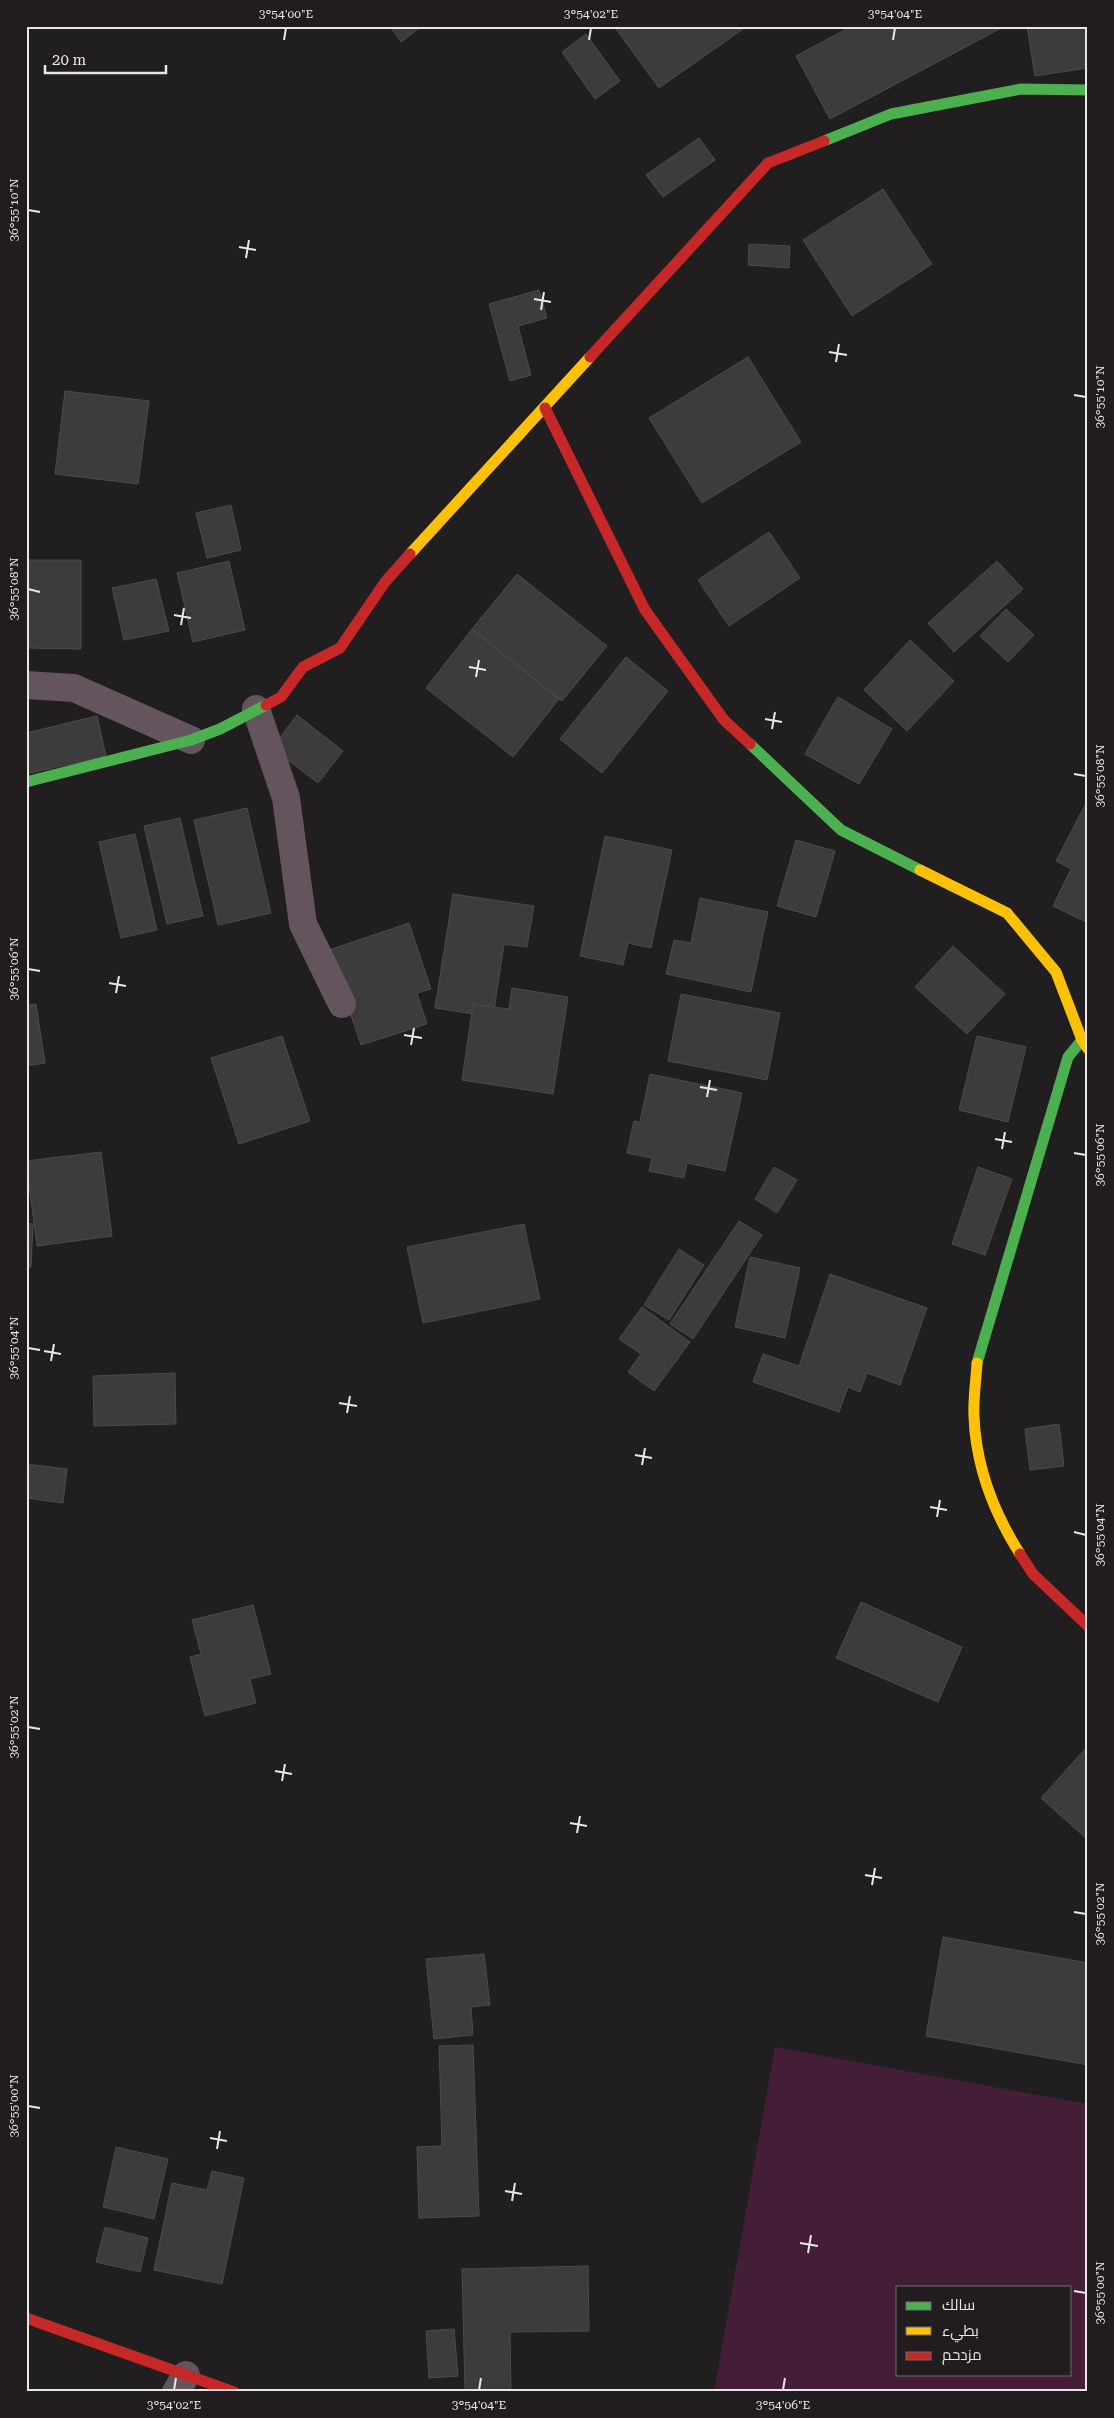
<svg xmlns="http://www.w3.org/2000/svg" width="1114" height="2418" viewBox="0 0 1114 2418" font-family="'Roboto Serif',Cairo,serif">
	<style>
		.pitch { fill: #441d36; fill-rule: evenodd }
		.building { fill: #3d3b3c; stroke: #4c4b4b }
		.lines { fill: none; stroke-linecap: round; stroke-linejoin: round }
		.street { stroke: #64545e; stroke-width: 28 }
		.fast { stroke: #4caf50; stroke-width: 11 }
		.slow { stroke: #ffc107; stroke-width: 11 }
		.jam { stroke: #c62828; stroke-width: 11 }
		.ticks { fill: none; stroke: #e8e6e7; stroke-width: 2 }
		.neatline { fill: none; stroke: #e8e6e7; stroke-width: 2 }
		.ticks-label { font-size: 12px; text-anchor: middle; fill: #e8e6e7 }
	</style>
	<rect width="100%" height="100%" fill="#201e1f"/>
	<path class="pitch" d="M775,2047L1088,2104V2392H714ZM898,2287H1070V2374H898Z"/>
	<g class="building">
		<polygon points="390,26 422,26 401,42"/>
		<polygon points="614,26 741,26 743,29 659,88"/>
		<polygon points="852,26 1005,26 830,119 796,56"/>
		<polygon points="1027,26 1088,26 1088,68 1035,76"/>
		<polygon points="586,34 620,81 595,99 562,52"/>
		<polygon points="699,138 715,160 663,197 646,175"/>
		<polygon points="883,189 932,264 852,316 803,240"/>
		<polygon points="749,244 790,246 789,268 748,265"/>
		<polygon points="539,290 547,318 518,326 531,375 510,381 489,304"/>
		<polygon points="748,357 801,442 702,503 649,418"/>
		<polygon points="65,391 149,401 138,484 55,474"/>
		<polygon points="231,505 241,550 207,558 196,513"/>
		<polygon points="769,532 800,578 729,626 698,580"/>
		<polygon points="26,560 81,560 81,649 26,648"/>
		<polygon points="229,561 245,630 193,642 177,573"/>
		<polygon points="997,561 1023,589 954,652 928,623"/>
		<polygon points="517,574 607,646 562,701 472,629"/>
		<polygon points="156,579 169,631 124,640 112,588"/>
		<polygon points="1006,609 1034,635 1008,662 980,636"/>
		<polygon points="472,629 559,699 513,757 426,688"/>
		<polygon points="910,640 954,681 907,731 864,690"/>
		<polygon points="626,657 668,691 602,773 560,739"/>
		<polygon points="838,697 892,729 859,784 805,754"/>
		<polygon points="297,715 343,751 318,783 272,748"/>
		<polygon points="97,716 106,756 26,774 26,733"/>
		<polygon points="1085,805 1088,807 1088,923 1053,906 1071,869 1056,861"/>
		<polygon points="247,808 271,913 218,925 194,820"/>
		<polygon points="180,818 203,916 167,924 144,826"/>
		<polygon points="135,834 157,930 121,938 99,842"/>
		<polygon points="605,836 672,850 651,948 628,943 623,965 580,956"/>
		<polygon points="796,840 835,851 816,917 777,906"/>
		<polygon points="453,894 534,906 527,947 504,944 493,1017 435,1008"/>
		<polygon points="700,898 768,912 751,992 666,974 674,940 691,943"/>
		<polygon points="409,923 431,989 417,993 427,1024 361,1045 329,950"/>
		<polygon points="953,946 1005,994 967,1034 915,987"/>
		<polygon points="512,988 568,997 553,1094 462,1080 473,1004 509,1009"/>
		<polygon points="681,994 780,1013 767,1080 668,1061"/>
		<polygon points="36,1004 45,1063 26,1066 26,1005"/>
		<polygon points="282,1036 310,1121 239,1144 211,1058"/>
		<polygon points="977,1036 1026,1047 1008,1122 959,1110"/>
		<polygon points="650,1074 742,1093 725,1171 687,1163 684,1178 649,1171 652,1158 627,1153 634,1121 640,1122"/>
		<polygon points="101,1152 112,1236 37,1246 26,1161"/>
		<polygon points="774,1167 797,1180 777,1213 755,1199"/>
		<polygon points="978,1167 1012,1179 985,1255 952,1244"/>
		<polygon points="739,1221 762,1235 693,1339 670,1324"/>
		<polygon points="26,1223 33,1224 31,1267 26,1267"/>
		<polygon points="524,1224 540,1299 423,1323 407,1247"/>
		<polygon points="679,1249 704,1265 669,1320 644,1305"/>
		<polygon points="750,1257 800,1268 785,1338 735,1327"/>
		<polygon points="830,1274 927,1308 900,1385 867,1373 860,1392 848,1387 839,1412 753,1382 763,1354 799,1366"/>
		<polygon points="642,1307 690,1342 654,1391 628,1372 641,1354 619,1339"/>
		<polygon points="175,1373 176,1424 94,1426 93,1376"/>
		<polygon points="1059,1424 1064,1466 1030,1470 1025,1429"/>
		<polygon points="26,1464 67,1469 63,1503 26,1498"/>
		<polygon points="861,1602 962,1647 938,1702 836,1658"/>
		<polygon points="253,1605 271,1674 250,1679 256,1703 205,1716 190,1657 201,1654 192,1620"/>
		<polygon points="1086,1748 1088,1749 1088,1840 1041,1798"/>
		<polygon points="943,1937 1088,1963 1088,2065 926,2036"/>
		<polygon points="484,1954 490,2005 471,2007 473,2035 434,2039 426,1959"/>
		<polygon points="473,2045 479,2216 419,2218 417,2147 442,2146 439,2046"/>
		<polygon points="116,2147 168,2159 154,2219 103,2207"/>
		<polygon points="212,2171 244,2178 222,2284 154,2270 172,2183 207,2190"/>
		<polygon points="105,2227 148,2238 140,2272 96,2262"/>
		<polygon points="588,2266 589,2331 510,2332 511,2391 465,2391 462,2269"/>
		<polygon points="454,2329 458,2376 429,2378 426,2331"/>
	</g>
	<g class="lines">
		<g class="street">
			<polyline points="26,685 74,688 191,740"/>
			<polyline points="256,709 286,798 303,924 342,1004"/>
			<polyline points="176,2392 186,2375"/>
		</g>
		<g class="fast">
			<polyline points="824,141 891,114 1021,89 1088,90"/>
			<polyline points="750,744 841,830 920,870"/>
			<polyline points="26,782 191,740 220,729 266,705"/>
			<polyline points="977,1363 1068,1057 1082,1040"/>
		</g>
		<g class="slow">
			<polyline points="410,554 590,357"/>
			<polyline points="920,870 1007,913 1056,972 1082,1040 1088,1049"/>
			<path d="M977,1363C976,1381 973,1399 974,1417C976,1467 994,1513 1020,1554"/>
		</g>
		<g class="jam">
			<polyline points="590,357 768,163 824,141"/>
			<polyline points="545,408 645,610 724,720 750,744"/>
			<polyline points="266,705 281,697 303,667 340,648 385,582 410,554"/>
			<polyline points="1020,1554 1033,1574 1088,1626"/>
			<polyline points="26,2318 234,2392"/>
		</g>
	</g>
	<path class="ticks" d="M284,40L286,28M589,40L591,28M893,40L895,28M28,210L40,212M239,247L256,250M246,258L249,240M534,299L551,302M541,310L544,292M829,352L847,355M836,362L839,344M1074,395L1086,397M28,589L40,592M174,615L191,618M181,625L184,608M469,667L486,670M476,677L479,660M765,719L782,722M772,729L775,712M1074,774L1086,776M28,969L40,971M109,983L126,986M116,993L119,976M404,1035L422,1038M411,1045L414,1028M700,1087L717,1090M707,1097L710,1080M995,1139L1012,1142M1002,1149L1005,1132M1074,1153L1086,1155M28,1348L40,1350M44,1351L61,1354M51,1361L54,1344M339,1403L357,1406M347,1413L350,1396M635,1455L652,1458M642,1465L645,1448M930,1507L947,1510M937,1517L940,1500M1074,1532L1086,1535M28,1727L40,1729M275,1771L292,1774M282,1781L285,1764M570,1823L587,1826M577,1833L580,1816M865,1875L882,1878M872,1885L875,1868M1074,1912L1086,1914M28,2106L40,2108M210,2138L227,2141M217,2149L220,2131M505,2191L522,2194M512,2201L515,2183M800,2243L818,2246M808,2253L811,2235M1074,2291L1086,2293M174,2390L176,2378M479,2390L481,2378M783,2390L785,2378"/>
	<rect width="1114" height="2418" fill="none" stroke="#211d1f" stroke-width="55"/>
	<rect x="896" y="2286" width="175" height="90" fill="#211d1f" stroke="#716d6f"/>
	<rect x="906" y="2302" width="25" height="8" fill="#4caf50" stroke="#716d6f"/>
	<text x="942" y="2310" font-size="15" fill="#e8e6e7">سالك</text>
	<rect x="906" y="2327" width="25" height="8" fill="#ffc107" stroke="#716d6f"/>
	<text x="942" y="2336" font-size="15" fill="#e8e6e7">بطيء</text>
	<rect x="906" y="2352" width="25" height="8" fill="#c62828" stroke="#716d6f"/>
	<text x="942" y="2360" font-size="15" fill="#e8e6e7">مزدحم</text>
	<path d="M45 65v8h121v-8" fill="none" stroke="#e8e6e7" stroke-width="2.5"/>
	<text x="52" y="65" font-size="15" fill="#e8e6e7" stroke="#211d1f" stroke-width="4" paint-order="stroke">20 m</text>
	<rect x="28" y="28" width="1058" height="2362" class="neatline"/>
	<g class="ticks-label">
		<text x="286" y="18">3°54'00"E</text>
		<text x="591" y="18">3°54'02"E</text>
		<text x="895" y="18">3°54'04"E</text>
		<text transform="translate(14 210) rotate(-90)" y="4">36°55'10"N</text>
		<text transform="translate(1100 397) rotate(-90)" y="4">36°55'10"N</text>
		<text transform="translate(14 589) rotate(-90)" y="4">36°55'08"N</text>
		<text transform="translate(1100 776) rotate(-90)" y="4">36°55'08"N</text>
		<text transform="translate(14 969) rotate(-90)" y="4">36°55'06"N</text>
		<text transform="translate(1100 1155) rotate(-90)" y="4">36°55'06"N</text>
		<text transform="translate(14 1348) rotate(-90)" y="4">36°55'04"N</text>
		<text transform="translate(1100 1535) rotate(-90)" y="4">36°55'04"N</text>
		<text transform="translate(14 1727) rotate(-90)" y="4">36°55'02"N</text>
		<text transform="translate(1100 1914) rotate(-90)" y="4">36°55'02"N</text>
		<text transform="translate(14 2106) rotate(-90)" y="4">36°55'00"N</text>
		<text transform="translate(1100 2293) rotate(-90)" y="4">36°55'00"N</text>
		<text x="174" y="2409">3°54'02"E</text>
		<text x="479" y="2409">3°54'04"E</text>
		<text x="783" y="2409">3°54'06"E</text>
	</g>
</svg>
